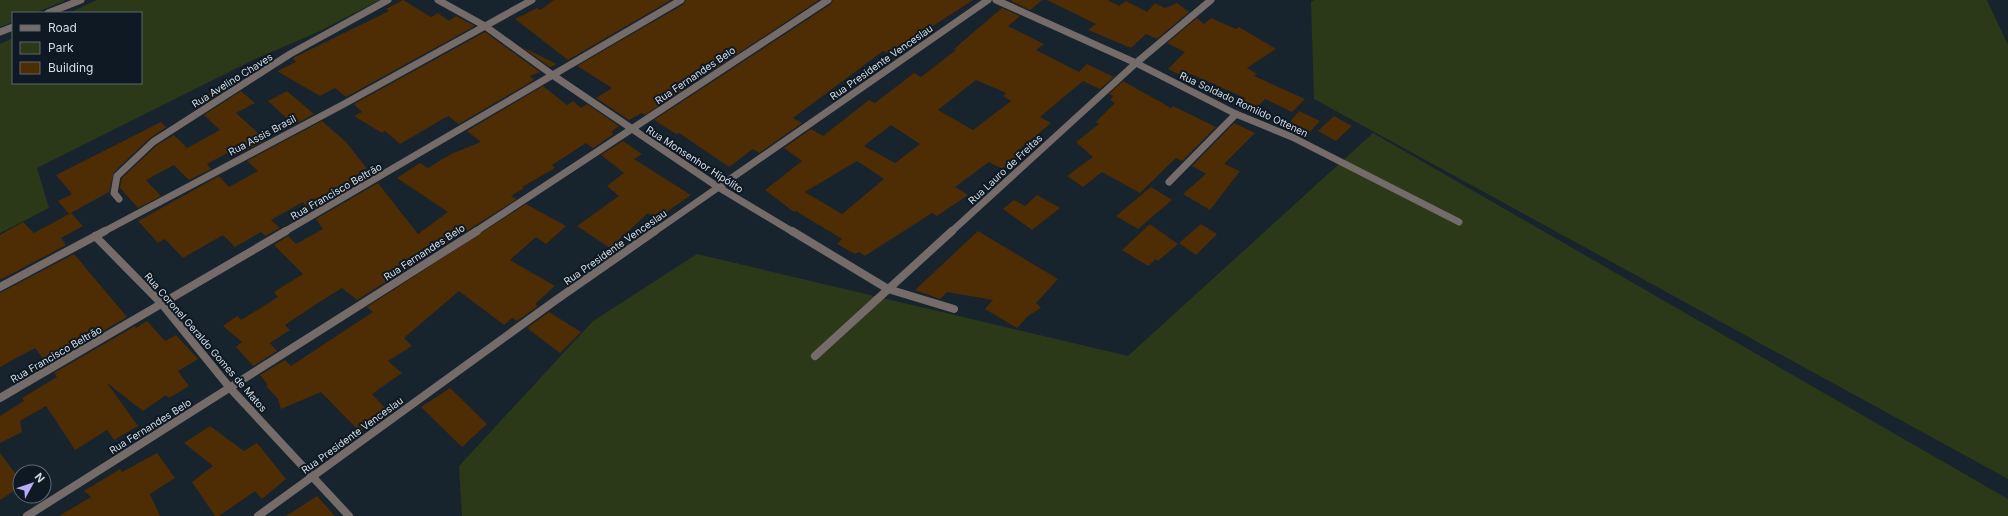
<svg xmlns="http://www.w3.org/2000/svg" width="2008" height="516" viewBox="0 0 2008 516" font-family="Inter,sans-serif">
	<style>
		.green { fill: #2b3918 }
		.building { fill: #4e2c04; fill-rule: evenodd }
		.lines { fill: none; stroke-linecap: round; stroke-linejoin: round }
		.street-far1 { stroke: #756c6a; stroke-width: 7 }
		.street { stroke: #756c6a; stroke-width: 8 }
		.labels { text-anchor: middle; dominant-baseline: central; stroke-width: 4; stroke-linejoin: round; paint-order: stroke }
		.street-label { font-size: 10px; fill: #d4dce3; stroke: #0e1923 }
	</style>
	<rect width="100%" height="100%" fill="#17232d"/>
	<g class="green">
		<polygon points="0,0 66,0 35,13 13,13 13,22 0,27"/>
		<polygon points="97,0 380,0 318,32 255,59 37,168 49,208 0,233 0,44 13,38 13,83 141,83 141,13 68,13"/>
		<polygon points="1314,0 1987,0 2008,45 2008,479 1314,99 1311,2"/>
		<polygon points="1373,133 2008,499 2008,516 462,516 459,466 593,321 697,254 1128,356"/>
	</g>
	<g class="building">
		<polygon points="403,0 431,17 438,13 449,21 456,16 475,26 346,97 335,88 320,96 277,71 296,62 293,58 389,11 386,9"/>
		<polygon points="554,0 671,0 568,60 515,19 537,8 540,10"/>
		<polygon points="686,0 819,0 645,115 642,113 629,120 596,98 612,88 577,66 684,4"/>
		<polygon points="833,0 973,0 890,54 883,51 793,118 802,123 759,153 753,149 729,167 679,133 676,134 654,120 831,4"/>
		<polygon points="1012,0 1042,0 1030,10 1011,1"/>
		<polygon points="1047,0 1108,0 1119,6 1126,1 1147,12 1155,3 1165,8 1177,3 1189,12 1157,39 1146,34 1131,48 1088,30 1096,24"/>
		<path d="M1002,8L1020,16L1008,26L1044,44L1036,50L1079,72L1087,64L1114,77L1100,89L1083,81L1040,117L1051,123L1015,153L1021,157L1002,169L989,162L955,187L968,195L937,216L932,213L865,256L859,252L855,254L837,244L842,239L796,211L794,212L765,190L802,161L784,148L811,129L823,136L869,100L875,103L914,73L921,77L956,50L954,49L969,36ZM976,80L1006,93L1003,96L1011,101L973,130L938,110ZM891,125L920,144L895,163L864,146ZM857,161L884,179L842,214L805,192Z"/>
		<polygon points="1197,18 1204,24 1211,18 1236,29 1239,27 1276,49 1247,68 1257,74 1254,76 1305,99 1292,112 1265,99 1253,112 1239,105 1245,98 1191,74 1186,78 1168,69 1185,52 1167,43"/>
		<polygon points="485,32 540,72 530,76 534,80 459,124 448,116 400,144 385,131 382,133 354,116 362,112 354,104"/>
		<polygon points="522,47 557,64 550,67"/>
		<polygon points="1123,81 1171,108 1173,106 1216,127 1182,161 1176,158 1140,193 1102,172 1083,187 1067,176 1093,157 1076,142 1099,124 1096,122 1115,103 1110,100 1114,96 1109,94"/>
		<polygon points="231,83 233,85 197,108 191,102"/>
		<polygon points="543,86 567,105 573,101 581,108 587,104 619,126 611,132 614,134 593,148 586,143 552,165 555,168 522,187 524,188 511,196 517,199 357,300 342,288 318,303 285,325 290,330 270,343 277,351 253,366 236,347 242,342 223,326 237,316 241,320 278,297 274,292 303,274 274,245 288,236 296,244 323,229 316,219 378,183 418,234 448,212 397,178 420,163 428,168 451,154 481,142 467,131"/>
		<polygon points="241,91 255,103 236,113 266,140 239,154 235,149 207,164 211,169 189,180 174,165 146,180 161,196 138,208 120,188 122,178 156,146 174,135 187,148 220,130 204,115"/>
		<polygon points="287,91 314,114 294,125 268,101"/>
		<polygon points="1299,111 1320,121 1308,134 1288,124"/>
		<polygon points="1334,116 1352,126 1336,141 1318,131"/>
		<polygon points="322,121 346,142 372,175 310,211 303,202 271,220 280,228 265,236 261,232 235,247 223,235 183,258 165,239 158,243 138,221 219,176 229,187 258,171 247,161"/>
		<polygon points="161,122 166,127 150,138 114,172 109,192 69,214 58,201 72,194 56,175"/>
		<polygon points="1234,123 1255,133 1224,164 1240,171 1210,210 1183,194 1206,174 1192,166"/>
		<polygon points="623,141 642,154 634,159 691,195 656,219 648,213 610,248 577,226 619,196 607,186 624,173 601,155"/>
		<polygon points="1151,187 1172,200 1138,229 1116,216"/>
		<polygon points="1037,195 1060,208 1032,230 1003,209 1014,200 1025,206"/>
		<polygon points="526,204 566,226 546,244 536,237 510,260 555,286 535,304 538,306 517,321 512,318 504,325 459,291 404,338 412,346 388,361 402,373 372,394 386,409 360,432 321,392 281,409 278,399 266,386 268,385 260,375 285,360 291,366 373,312 367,307"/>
		<polygon points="71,213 83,226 61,238 66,245 0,280 0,235 23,222 34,233"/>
		<polygon points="1150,224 1178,244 1158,261 1156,259 1148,266 1122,250"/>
		<polygon points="1201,224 1217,234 1196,255 1179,243"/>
		<polygon points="978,231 1058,279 1036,303 1041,308 1028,316 1017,328 985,309 993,300 947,292 940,299 915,290"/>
		<polygon points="74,254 127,317 47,364 35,348 0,367 0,293"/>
		<polygon points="549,312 581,332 560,353 527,328"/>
		<polygon points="147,321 165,341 176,335 198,359 178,371 189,386 169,398 166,395 143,411 107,383 138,426 114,440 107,430 75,450 46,406 20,421 22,432 0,443 0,416 24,401 22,398 57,377 54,373 135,326 136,328"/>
		<polygon points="450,388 487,424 462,447 421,407"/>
		<polygon points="210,426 244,451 257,443 286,479 262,499 255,491 219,516 215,516 192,482 213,466 184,443"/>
		<polygon points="0,453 20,480 20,487 0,500"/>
		<polygon points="157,453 175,478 150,494 160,516 59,516 91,497 84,491 120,469 122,472"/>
		<polygon points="317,496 335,516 286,516"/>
	</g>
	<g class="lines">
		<g class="street-far1">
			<polyline points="438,0 485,26 554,76 718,187 793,232"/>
			<polyline points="996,0 1136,63 1236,114 1292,137 1459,222"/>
			<polyline points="48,13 81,0"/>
			<polyline points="0,32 13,27"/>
			<polyline points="1169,182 1236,114"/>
			<polyline points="119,199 114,193 117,176 153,142 290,54 388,0"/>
			<polyline points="103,232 344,104 532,0"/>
			<polyline points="284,232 681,0"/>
			<polyline points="475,232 828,0"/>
			<polyline points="654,232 988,0"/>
			<polyline points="951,232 1136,63 1211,0"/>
		</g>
		<g class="street">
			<polyline points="792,231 888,289 954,309"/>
			<polyline points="95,236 162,304 230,388 349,516"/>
			<polyline points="0,287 105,231"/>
			<polyline points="815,356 952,231"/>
			<polyline points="0,398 286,231"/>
			<polyline points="27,516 477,231"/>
			<polyline points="258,516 556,300 655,231"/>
		</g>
	</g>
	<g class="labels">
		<g class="street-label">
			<text transform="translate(881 62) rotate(-35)">Rua Presidente Venceslau</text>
			<text transform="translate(695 75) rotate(-34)">Rua Fernandes Belo</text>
			<text transform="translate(232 80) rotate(-32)">Rua Avelino Chaves</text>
			<text transform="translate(1244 104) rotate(25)">Rua Soldado Romildo Ottenen</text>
			<text transform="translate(262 135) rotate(-28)">Rua Assis Brasil</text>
			<text transform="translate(695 159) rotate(33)">Rua Monsenhor Hipólito</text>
			<text transform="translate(1005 169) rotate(-43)">Rua Lauro de Freitas</text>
			<text transform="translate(336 191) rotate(-30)">Rua Francisco Beltrão</text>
			<text transform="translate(615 247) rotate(-35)">Rua Presidente Venceslau</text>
			<text transform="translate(424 252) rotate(-33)">Rua Fernandes Belo</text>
			<text transform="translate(206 342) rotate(49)">Rua Coronel Geraldo Gomes de Matos</text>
			<text transform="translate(56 354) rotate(-30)">Rua Francisco Beltrão</text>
			<text transform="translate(150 426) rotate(-32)">Rua Fernandes Belo</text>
			<text transform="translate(352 435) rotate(-36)">Rua Presidente Venceslau</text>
		</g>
	</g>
	<rect x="12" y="12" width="130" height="72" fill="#0e1923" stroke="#5d6770"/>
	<rect x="20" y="25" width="20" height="6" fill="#756c6a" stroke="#5d6770"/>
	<text x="48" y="32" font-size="12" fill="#d4dce3">Road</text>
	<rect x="20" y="42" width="20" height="12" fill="#2b3918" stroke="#5d6770"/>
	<text x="48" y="52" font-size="12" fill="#d4dce3">Park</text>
	<rect x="20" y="62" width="20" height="12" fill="#4e2c04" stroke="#5d6770"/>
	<text x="48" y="72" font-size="12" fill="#d4dce3">Building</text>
	<g transform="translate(32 484) rotate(50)"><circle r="19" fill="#0e1923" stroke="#5d6770"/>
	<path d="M0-3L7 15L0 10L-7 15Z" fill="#b8abf7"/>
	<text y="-6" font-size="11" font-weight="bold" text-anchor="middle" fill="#d4dce3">N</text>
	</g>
</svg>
